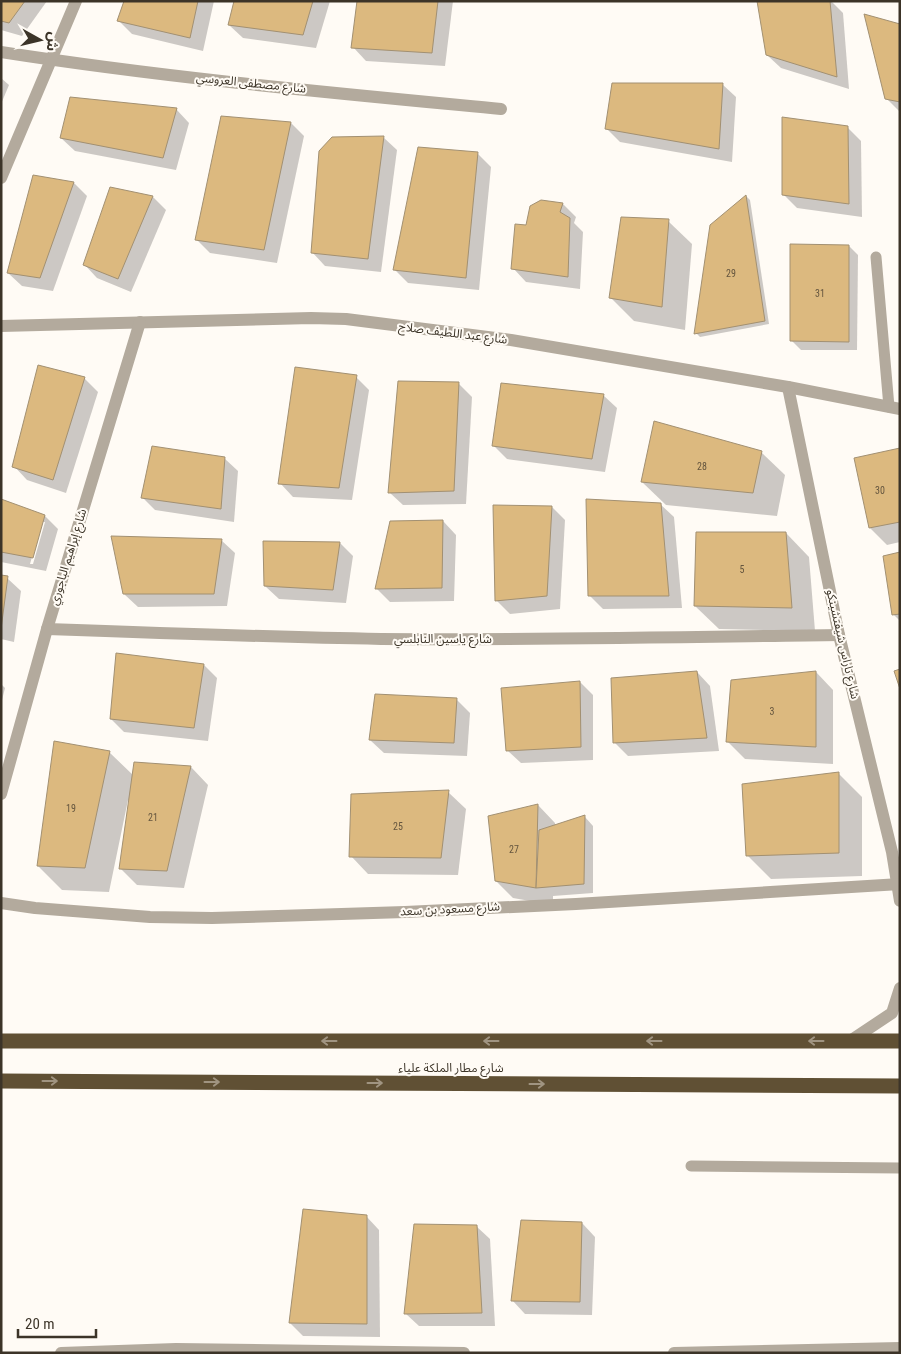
<svg xmlns="http://www.w3.org/2000/svg" width="901" height="1354" viewBox="0 0 901 1354" font-family="'Roboto Condensed','Noto Sans Arabic',sans-serif">
	<style>
		.shadow { fill: #0003; fill-rule: evenodd }
		.building { fill: #dcb97f; stroke: #a29072 }
		.lines { fill: none; stroke-linecap: round; stroke-linejoin: round }
		.lane { stroke: #b3aa9d; stroke-width: 11 }
		.street { stroke: #b3aa9d; stroke-width: 12 }
		.highway { stroke: #605034; stroke-width: 15 }
		.oneway { stroke: #a09481 }
		.labels { text-anchor: middle; dominant-baseline: central; stroke-width: 4; stroke-linejoin: round; paint-order: stroke }
		.number-label { font-size: 10px; fill: #64553e }
		.street-label { font-size: 12px; fill: #3c3428; stroke: #fffbf5 }
	</style>
	<rect width="100%" height="100%" fill="#fffbf5"/>
	<g class="shadow">
		<polygon points="1,1 47,1 22,36 1,30"/>
		<polygon points="126,1 214,1 203,51 132,34 118,20"/>
		<polygon points="236,1 330,1 316,48 243,38 229,25"/>
		<polygon points="359,1 453,1 445,66 366,61 353,47"/>
		<polygon points="758,1 831,1 843,13 849,89 781,68 767,55"/>
		<polygon points="900,25 900,112 886,98"/>
		<polygon points="1,78 9,85 1,104"/>
		<polygon points="722,84 736,97 732,162 620,142 607,129"/>
		<polygon points="176,109 189,123 176,170 75,151 61,138"/>
		<polygon points="222,117 291,123 304,136 277,263 210,253 196,239"/>
		<polygon points="848,128 861,141 862,217 797,208 783,194"/>
		<polygon points="383,137 397,150 381,272 325,266 312,252"/>
		<polygon points="477,153 491,167 479,290 408,283 395,270"/>
		<polygon points="74,183 87,196 53,291 22,286 8,273"/>
		<polygon points="746,196 750,200 769,324 700,337 696,333 712,226"/>
		<polygon points="153,197 166,210 131,292 97,278 84,264"/>
		<polygon points="563,204 576,217 574,223 583,232 580,289 526,282 513,268 527,227"/>
		<polygon points="668,221 692,244 685,330 634,321 610,297"/>
		<polygon points="849,246 858,255 857,350 801,350 792,341"/>
		<polygon points="38,367 85,379 98,392 66,493 27,480 14,466"/>
		<polygon points="356,377 369,390 352,500 293,497 280,483"/>
		<polygon points="458,383 472,397 466,504 403,505 389,492"/>
		<polygon points="603,395 617,408 605,472 507,459 494,446"/>
		<polygon points="900,450 900,542 887,545 870,528"/>
		<polygon points="761,452 785,475 777,516 666,505 642,482"/>
		<polygon points="224,458 238,471 234,522 155,510 142,497"/>
		<path d="M1,500L45,516L58,529L46,571L1,562ZM42,522H45L33,564H30Z"/>
		<polygon points="660,504 674,517 682,608 603,609 590,596"/>
		<polygon points="552,507 565,520 560,609 510,614 497,601"/>
		<polygon points="443,521 456,535 454,601 390,602 377,589"/>
		<polygon points="786,533 809,557 815,631 719,629 695,606"/>
		<polygon points="221,540 235,553 227,606 138,607 124,594"/>
		<polygon points="340,543 353,556 346,603 279,599 265,586"/>
		<polygon points="900,553 900,621 893,614"/>
		<polygon points="1,577 7,578 21,591 14,642 1,639"/>
		<polygon points="204,665 217,678 208,741 124,732 111,719"/>
		<polygon points="697,672 710,686 719,751 628,756 614,742"/>
		<polygon points="816,672 833,690 833,764 745,759 727,741"/>
		<polygon points="580,682 593,695 593,760 521,763 507,750"/>
		<polygon points="1,684 5,688 1,704"/>
		<polygon points="456,699 470,713 467,756 384,753 370,740"/>
		<polygon points="109,752 134,776 135,763 191,767 208,785 184,888 137,885 120,868 130,800 128,800 109,892 62,890 38,866"/>
		<polygon points="838,773 862,797 862,876 771,879 747,855"/>
		<polygon points="448,792 466,809 458,875 368,874 351,856"/>
		<polygon points="538,805 555,823 555,826 585,817 593,826 593,893 553,896 553,905 513,898 496,881"/>
		<polygon points="366,1216 379,1230 380,1337 303,1336 290,1323"/>
		<polygon points="582,1223 595,1237 592,1315 525,1314 512,1300"/>
		<polygon points="476,1226 490,1239 495,1326 419,1326 405,1313"/>
	</g>
	<g class="building">
		<polygon points="1,1 25,1 9,23 1,21"/>
		<polygon points="124,1 198,1 190,38 117,21"/>
		<polygon points="234,1 313,1 303,35 228,25"/>
		<polygon points="357,1 438,1 432,53 351,48"/>
		<polygon points="757,1 830,1 837,77 766,55"/>
		<polygon points="864,14 900,24 900,102 885,99"/>
		<polygon points="612,83 723,83 719,149 605,129"/>
		<polygon points="70,97 177,108 163,158 60,138"/>
		<polygon points="221,116 291,122 264,250 195,240"/>
		<polygon points="782,117 848,126 849,204 782,195"/>
		<polygon points="384,136 368,259 311,253 319,151 332,137"/>
		<polygon points="418,147 478,152 466,278 393,270"/>
		<polygon points="33,175 74,182 40,278 7,273"/>
		<polygon points="110,187 153,196 118,279 83,265"/>
		<polygon points="746,195 765,321 694,334 710,225"/>
		<polygon points="541,200 563,203 560,212 570,218 568,277 511,269 515,224 526,225 530,206"/>
		<polygon points="621,217 669,219 662,307 609,298"/>
		<polygon points="790,244 849,245 849,342 790,341"/>
		<polygon points="38,365 85,377 53,480 12,467"/>
		<polygon points="295,367 357,375 339,488 278,484"/>
		<polygon points="398,381 459,382 454,491 388,493"/>
		<polygon points="501,383 604,394 592,459 492,446"/>
		<polygon points="654,421 762,451 753,493 641,482"/>
		<polygon points="152,446 225,457 221,509 141,498"/>
		<polygon points="900,448 900,522 869,528 854,458"/>
		<polygon points="1,499 45,515 33,558 1,552"/>
		<polygon points="586,499 661,503 669,596 588,596"/>
		<polygon points="493,505 552,506 547,596 495,601"/>
		<polygon points="443,520 442,588 375,589 390,521"/>
		<polygon points="696,532 786,532 792,608 694,606"/>
		<polygon points="111,536 222,539 214,594 123,594"/>
		<polygon points="263,541 340,542 333,590 264,586"/>
		<polygon points="900,552 900,614 892,615 883,556"/>
		<polygon points="1,575 8,576 1,629"/>
		<polygon points="116,653 204,664 194,728 110,719"/>
		<polygon points="900,669 900,689 894,671"/>
		<polygon points="697,671 707,738 613,743 611,678"/>
		<polygon points="816,671 816,747 726,742 731,680"/>
		<polygon points="580,681 581,747 506,751 501,688"/>
		<polygon points="375,694 457,698 454,743 369,740"/>
		<polygon points="54,741 110,751 85,868 37,866"/>
		<polygon points="134,762 191,766 167,871 119,869"/>
		<polygon points="839,772 839,853 746,856 742,784"/>
		<polygon points="449,790 441,858 349,857 351,794"/>
		<polygon points="538,804 536,888 495,881 488,816"/>
		<polygon points="585,815 584,884 536,888 539,830"/>
		<polygon points="303,1209 367,1215 367,1324 289,1323"/>
		<polygon points="521,1220 582,1222 580,1302 511,1301"/>
		<polygon points="414,1224 477,1225 482,1313 404,1314"/>
	</g>
	<g class="lines">
		<g class="lane">
			<polyline points="876,257 889,407"/>
			<polyline points="691,1166 900,1168"/>
		</g>
		<g class="street">
			<path d="M1,52C167,78 334,93 501,109"/>
			<polyline points="1,178 76,1"/>
			<polyline points="1,326 311,318 346,319 511,340 788,387 900,409"/>
			<polyline points="788,387 839,635 892,852 900,901"/>
			<path d="M47,629C158,633 270,637 381,639C534,640 687,637 839,635"/>
			<polyline points="1,794 47,629 140,322"/>
			<polyline points="1,903 35,908 150,917 212,918 405,912 576,904 900,884"/>
			<polyline points="850,1041 892,1013 900,988"/>
			<polyline points="61,1353 176,1349 464,1353"/>
			<polyline points="674,1353 900,1348"/>
		</g>
		<g class="highway">
			<polyline points="1,1041 900,1041"/>
			<polyline points="1,1081 900,1086"/>
		</g>
	</g>
	<defs><path id="oneway-shaft" d="M-6 0H5M1.5-3L5.5 0L1.5 3" fill="none" stroke-width="1.6" stroke-linecap="round" stroke-linejoin="round" transform="scale(1.25)"/></defs>
	<g class="oneway">
		<use href="#oneway-shaft" transform="translate(329 1041) rotate(180)"/>
		<use href="#oneway-shaft" transform="translate(491 1041) rotate(180)"/>
		<use href="#oneway-shaft" transform="translate(654 1041) rotate(180)"/>
		<use href="#oneway-shaft" transform="translate(816 1041) rotate(180)"/>
		<use href="#oneway-shaft" transform="translate(50 1081)"/>
		<use href="#oneway-shaft" transform="translate(212 1082)"/>
		<use href="#oneway-shaft" transform="translate(375 1083)"/>
		<use href="#oneway-shaft" transform="translate(537 1084)"/>
	</g>
	<g class="labels">
		<g class="number-label">
			<text x="731" y="273">29</text>
			<text x="820" y="293">31</text>
			<text x="702" y="466">28</text>
			<text x="880" y="490">30</text>
			<text x="742" y="569">5</text>
			<text x="772" y="711">3</text>
			<text x="71" y="808">19</text>
			<text x="153" y="817">21</text>
			<text x="398" y="826">25</text>
			<text x="514" y="849">27</text>
		</g>
		<g class="street-label">
			<text transform="translate(251 83) rotate(6)">شارع مصطفى العروسي</text>
			<text transform="translate(453 333) rotate(7)">شارع عبد اللطيف صلاح</text>
			<text transform="translate(68 557) rotate(-73)">شارع إبراهيم الباجوري</text>
			<text x="443" y="639">شارع ياسين النابلسي</text>
			<text transform="translate(843 644) rotate(77)">شارع تاراس شيفتشينكو</text>
			<text transform="translate(450 909) rotate(-3)">شارع مسعود بن سعد</text>
			<text x="451" y="1068">شارع مطار الملكة علياء</text>
		</g>
	</g>
	<rect width="901" height="1354" fill="none" stroke="#3c3428" stroke-width="5"/>
	<g transform="translate(40 40) rotate(98)" stroke="#fffbf5" stroke-width="4" paint-order="stroke">
	<path d="M0-4L9 19L0 12L-9 19Z" fill="#3c3428"/>
	<text y="-8" font-size="14" font-weight="bold" text-anchor="middle" fill="#3c3428">ش</text>
	</g>
	<path d="M18 1329v8h78v-8" fill="none" stroke="#3c3428" stroke-width="2.5"/>
	<text x="25" y="1329" font-size="15" fill="#3c3428" stroke="#fffbf5" stroke-width="4" paint-order="stroke">20 m</text>
</svg>
